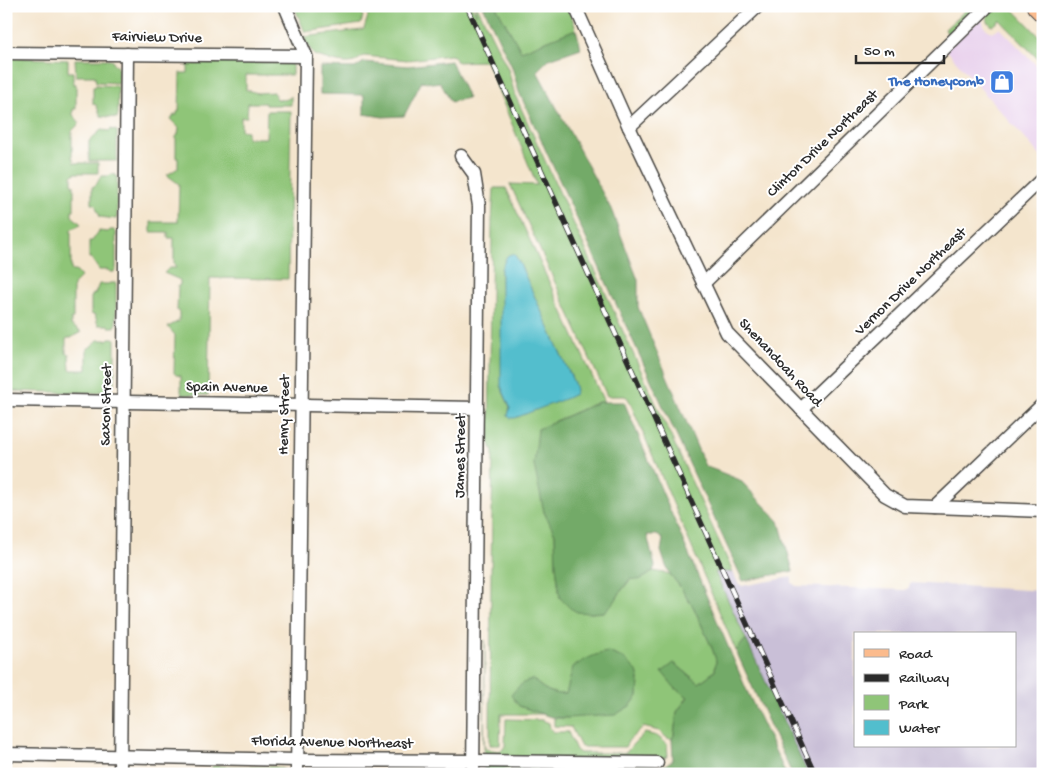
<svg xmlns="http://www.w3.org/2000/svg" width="1049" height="780" viewBox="0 0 1049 780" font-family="'Gochi Hand',sans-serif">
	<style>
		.built { fill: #e9d2ed }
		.industrial { fill: #c9bfd7; fill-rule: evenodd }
		.green { fill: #8fc578; stroke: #5d7852; fill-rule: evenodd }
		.forest { fill: #73aa68; stroke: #4f6a4a }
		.water { fill: #52becd; stroke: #3e747c }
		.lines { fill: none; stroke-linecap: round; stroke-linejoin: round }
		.street-casing { stroke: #494743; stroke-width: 15 }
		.primary-casing { stroke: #494743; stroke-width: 22 }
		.street { stroke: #fff; stroke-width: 12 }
		.primary { stroke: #fbbb8d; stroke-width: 20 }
		.rail-casing { stroke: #2b2b2b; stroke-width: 5.5 }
		.rail { stroke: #fff; stroke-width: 4; stroke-dasharray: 11; stroke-linecap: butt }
		.labels { text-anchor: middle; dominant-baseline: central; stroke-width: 4; stroke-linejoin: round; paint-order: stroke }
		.street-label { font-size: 15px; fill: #2b2b2b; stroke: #fff }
		.shop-label { font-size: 15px; font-weight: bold; fill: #366cbe; stroke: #fff; text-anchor: end }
	</style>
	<rect width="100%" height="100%" fill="#fff"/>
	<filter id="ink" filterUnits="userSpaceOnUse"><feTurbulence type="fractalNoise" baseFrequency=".02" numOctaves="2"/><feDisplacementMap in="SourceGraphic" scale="10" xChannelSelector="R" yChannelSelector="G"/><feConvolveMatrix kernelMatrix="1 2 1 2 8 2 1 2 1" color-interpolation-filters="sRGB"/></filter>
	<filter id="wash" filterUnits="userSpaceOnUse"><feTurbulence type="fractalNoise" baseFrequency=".0096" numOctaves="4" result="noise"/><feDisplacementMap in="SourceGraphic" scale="20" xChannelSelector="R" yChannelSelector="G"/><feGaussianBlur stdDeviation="1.12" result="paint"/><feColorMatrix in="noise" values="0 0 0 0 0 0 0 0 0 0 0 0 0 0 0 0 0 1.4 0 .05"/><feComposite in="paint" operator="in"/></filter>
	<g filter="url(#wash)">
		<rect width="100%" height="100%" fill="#f4e5cd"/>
		<polygon class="built" points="982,19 985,28 992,32 1000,28 1043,72 1043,159 940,43 945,39 948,40"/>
		<path class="industrial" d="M715,571L733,572L738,583L742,586L792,577V583L796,586L905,590L909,588L910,583L1043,591V774H808ZM855,634H1015V746H855Z"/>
		<g class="green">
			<polygon points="294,6 360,6 363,16 361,24 305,32"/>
			<path d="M365,6H472L476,14L475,6H477L508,69L515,95L733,572H715L746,639L736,651L629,400L627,397L624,396H607L510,184L537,185L486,61L457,62L454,56L450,55L408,60L364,56C360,57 358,61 354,62C344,66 324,58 314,55L303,37L362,30L364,29L368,16Z"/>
			<polygon points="496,6 568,6 576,29 520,52"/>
			<polygon points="970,6 978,6 948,35 945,29"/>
			<path d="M996,6H1010L1043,40V64L1000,20L993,26C987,23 986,19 988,12Z"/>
			<polygon points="6,57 68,60 68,72 73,72 73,84 76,84 76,109 73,109 73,115 80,123 72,131 72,158 73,158 74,163 98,163 98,173 75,173 72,176 72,185 74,185 74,210 72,210 72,216 81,224 71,230 71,269 72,271 76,271 81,277 73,285 73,319 71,319 71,325 81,332 71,338 67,338 66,340 66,353 69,354 70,370 87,370 87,348 89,348 98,340 107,340 109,338 113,338 115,339 115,380 111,389 103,393 101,391 97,393 6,391"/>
			<polygon points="75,59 109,59 113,61 114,65 117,65 118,68 118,83 96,82 95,76 76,76"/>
			<path d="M188,61L286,62L292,64V75H246V90L258,93L274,92L276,99C282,100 287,101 291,96V105H265V103H248L247,117H241V130L247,131V138H266L267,111H291L288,279L210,278L208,395H182L181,391V376L176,375L174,373L175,335L168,327L179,321V312L177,311L178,286L180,285V280L164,273L169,268H176L174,264V238H168V232H151V222H178L179,184L167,175L178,168V158H176V137L178,134L179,128L171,120L174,115H177V112L179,111L180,73H188Z"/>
			<polygon points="96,85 118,86 118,115 117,118 101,116 96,105 93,104 93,87 95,87"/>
			<polygon points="111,129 117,131 117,161 89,161 89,141 101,130 110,131"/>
			<polygon points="111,174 116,175 117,177 117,217 116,219 100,217 95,204 92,204 92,187 96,185 101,176 109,176"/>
			<path d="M494,188H506L604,402H598L538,429L544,512L555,534L556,565L560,598L590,613L604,612L615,601L621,591L631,579L647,576L653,571L670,574L681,588L688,600L693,606L712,648L716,660L715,671L699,683L674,663L675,688L688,696L677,712L674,735L672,739L667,738L659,731L643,727L629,740L625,747H581L571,727L554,726V718H567L630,706L638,696L639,679L566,694C552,695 542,689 533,679L519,706L543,714H501L500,745H490L491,572L493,452L489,441L492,221ZM514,254L518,260L574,383L508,416L510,407L503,392L501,269L505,262Z"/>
			<polygon points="110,230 114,230 116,232 116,269 114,272 110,272 108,270 99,270 91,258 89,258 89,241 92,241 99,231 108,232"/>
			<polygon points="110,283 116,283 116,325 115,327 109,327 108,325 98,325 95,315 91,314 91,296 93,296 93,294 95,294 99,284 108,284"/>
			<polygon points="485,640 484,744 486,749 499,751 503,749 505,746 506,719 542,720 549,723 550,728 553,732 568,732 576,750 580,753 626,753 633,744 645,733 657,736 667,744 668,756 617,770 484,757"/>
			<polygon points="212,766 277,767 287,771 288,774 212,774"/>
		</g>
		<g class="forest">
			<polygon points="483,6 496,6 521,51 576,29 581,48 549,59 537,71 611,209 638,280 638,307 705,466 740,480 779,521 793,571 743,581 519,92 512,67"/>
			<polygon points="451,61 468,98 451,102 440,82 432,83 422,81 404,116 383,117 364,114 364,95 320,94 320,67 355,68 364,62 408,66"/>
			<polygon points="599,402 624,402 747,691 786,774 650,774 673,760 672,739 674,735 677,712 688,697 675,688 662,672 674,663 699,683 715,671 716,660 712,648 693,606 688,600 681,588 670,574 666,566 661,551 663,539 657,535 647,535 655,566 653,571 647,576 639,580 630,579 621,591 615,601 604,612 590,613 577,612 570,608 560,598 556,565 555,534 544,512 534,465 538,429"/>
			<polygon points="746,639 808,774 792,774 736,651"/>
			<path d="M608,652L625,659L637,671L639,679L638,696L630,706L615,715L567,718L551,717L519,706L511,695C518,687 522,682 533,679C542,689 552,695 566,694L573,667C584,660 594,654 608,652Z"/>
			<polygon points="668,756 643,771 589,770 586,772 584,774 575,774 571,771 504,769 499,774 484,774 484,757 617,770"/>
		</g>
		<polygon class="water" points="511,254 514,254 518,260 574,383 576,390 575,394 567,398 515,418 510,418 508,416 510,407 501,386 501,269 507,256"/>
	</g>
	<g filter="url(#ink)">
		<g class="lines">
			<defs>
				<g id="street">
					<polyline points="285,6 306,56 297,774"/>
					<polyline points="575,6 629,127 727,333 885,495 905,506 1043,511"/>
					<polyline points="6,53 306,56"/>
					<polyline points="629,127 758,6"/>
					<polyline points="461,156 474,174 479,206 473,774"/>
					<polyline points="703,284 988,6"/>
					<polyline points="6,400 477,408"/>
					<polyline points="801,409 1043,178"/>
					<polyline points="935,507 1043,404"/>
					<polyline points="6,754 297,760 474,761 657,763"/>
					<polyline points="120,774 127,54"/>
				</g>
				<polyline id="primary" points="1037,6 1043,12"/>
			</defs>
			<use href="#street" class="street-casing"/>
			<use href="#primary" class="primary-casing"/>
			<use href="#street" class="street"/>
			<use href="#primary" class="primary"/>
			<defs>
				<polyline id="rail" points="467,6 815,774"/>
			</defs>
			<use href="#rail" class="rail-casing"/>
			<use href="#rail" class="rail"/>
		</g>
	</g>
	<defs>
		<symbol id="shop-square" viewBox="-11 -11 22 22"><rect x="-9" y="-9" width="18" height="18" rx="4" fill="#3f7fe0" stroke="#fff"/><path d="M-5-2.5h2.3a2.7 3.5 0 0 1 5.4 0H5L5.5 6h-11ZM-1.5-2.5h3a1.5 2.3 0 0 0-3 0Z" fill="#fff"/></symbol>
	</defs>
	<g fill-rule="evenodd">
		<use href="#shop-square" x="988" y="68" width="28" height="28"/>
	</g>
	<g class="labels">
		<g class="street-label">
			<text transform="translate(157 38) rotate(1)">Fairview Drive</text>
			<text transform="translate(823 144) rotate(-44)">Clinton Drive Northeast</text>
			<text transform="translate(911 282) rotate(-44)">Vernon Drive Northeast</text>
			<text transform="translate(780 363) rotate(47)">Shenandoah Road</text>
			<text transform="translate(227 388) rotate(1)">Spain Avenue</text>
			<text transform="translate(107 405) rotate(-89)">Saxon Street</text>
			<text transform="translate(285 415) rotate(-89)">Henry Street</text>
			<text transform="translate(461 456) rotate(-89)">James Street</text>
			<text transform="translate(332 743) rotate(1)">Florida Avenue Northeast</text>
		</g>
		<g class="shop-label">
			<text x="984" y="82">The Honeycomb</text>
		</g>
	</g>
	<rect width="1049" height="780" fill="none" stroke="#fff" stroke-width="25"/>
	<rect x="854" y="632" width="162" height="115" fill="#ffffff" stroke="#aaaaaa"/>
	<rect x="864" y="649" width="25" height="8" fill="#fbbb8d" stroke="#aaaaaa"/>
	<text x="899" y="658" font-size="15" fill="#2b2b2b">Road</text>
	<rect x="864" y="674" width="25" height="8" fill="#2b2b2b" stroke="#aaaaaa"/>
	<text x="899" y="682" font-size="15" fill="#2b2b2b">Railway</text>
	<rect x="864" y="695" width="25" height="15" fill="#8fc578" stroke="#aaaaaa"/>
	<text x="899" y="708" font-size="15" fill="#2b2b2b">Park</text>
	<rect x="864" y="720" width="25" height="15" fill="#52becd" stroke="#aaaaaa"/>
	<text x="899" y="732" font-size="15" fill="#2b2b2b">Water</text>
	<path d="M856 55v8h88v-8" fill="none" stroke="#2b2b2b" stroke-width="2.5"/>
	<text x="864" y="55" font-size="15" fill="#2b2b2b" stroke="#ffffff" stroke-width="4" paint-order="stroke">50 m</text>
</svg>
